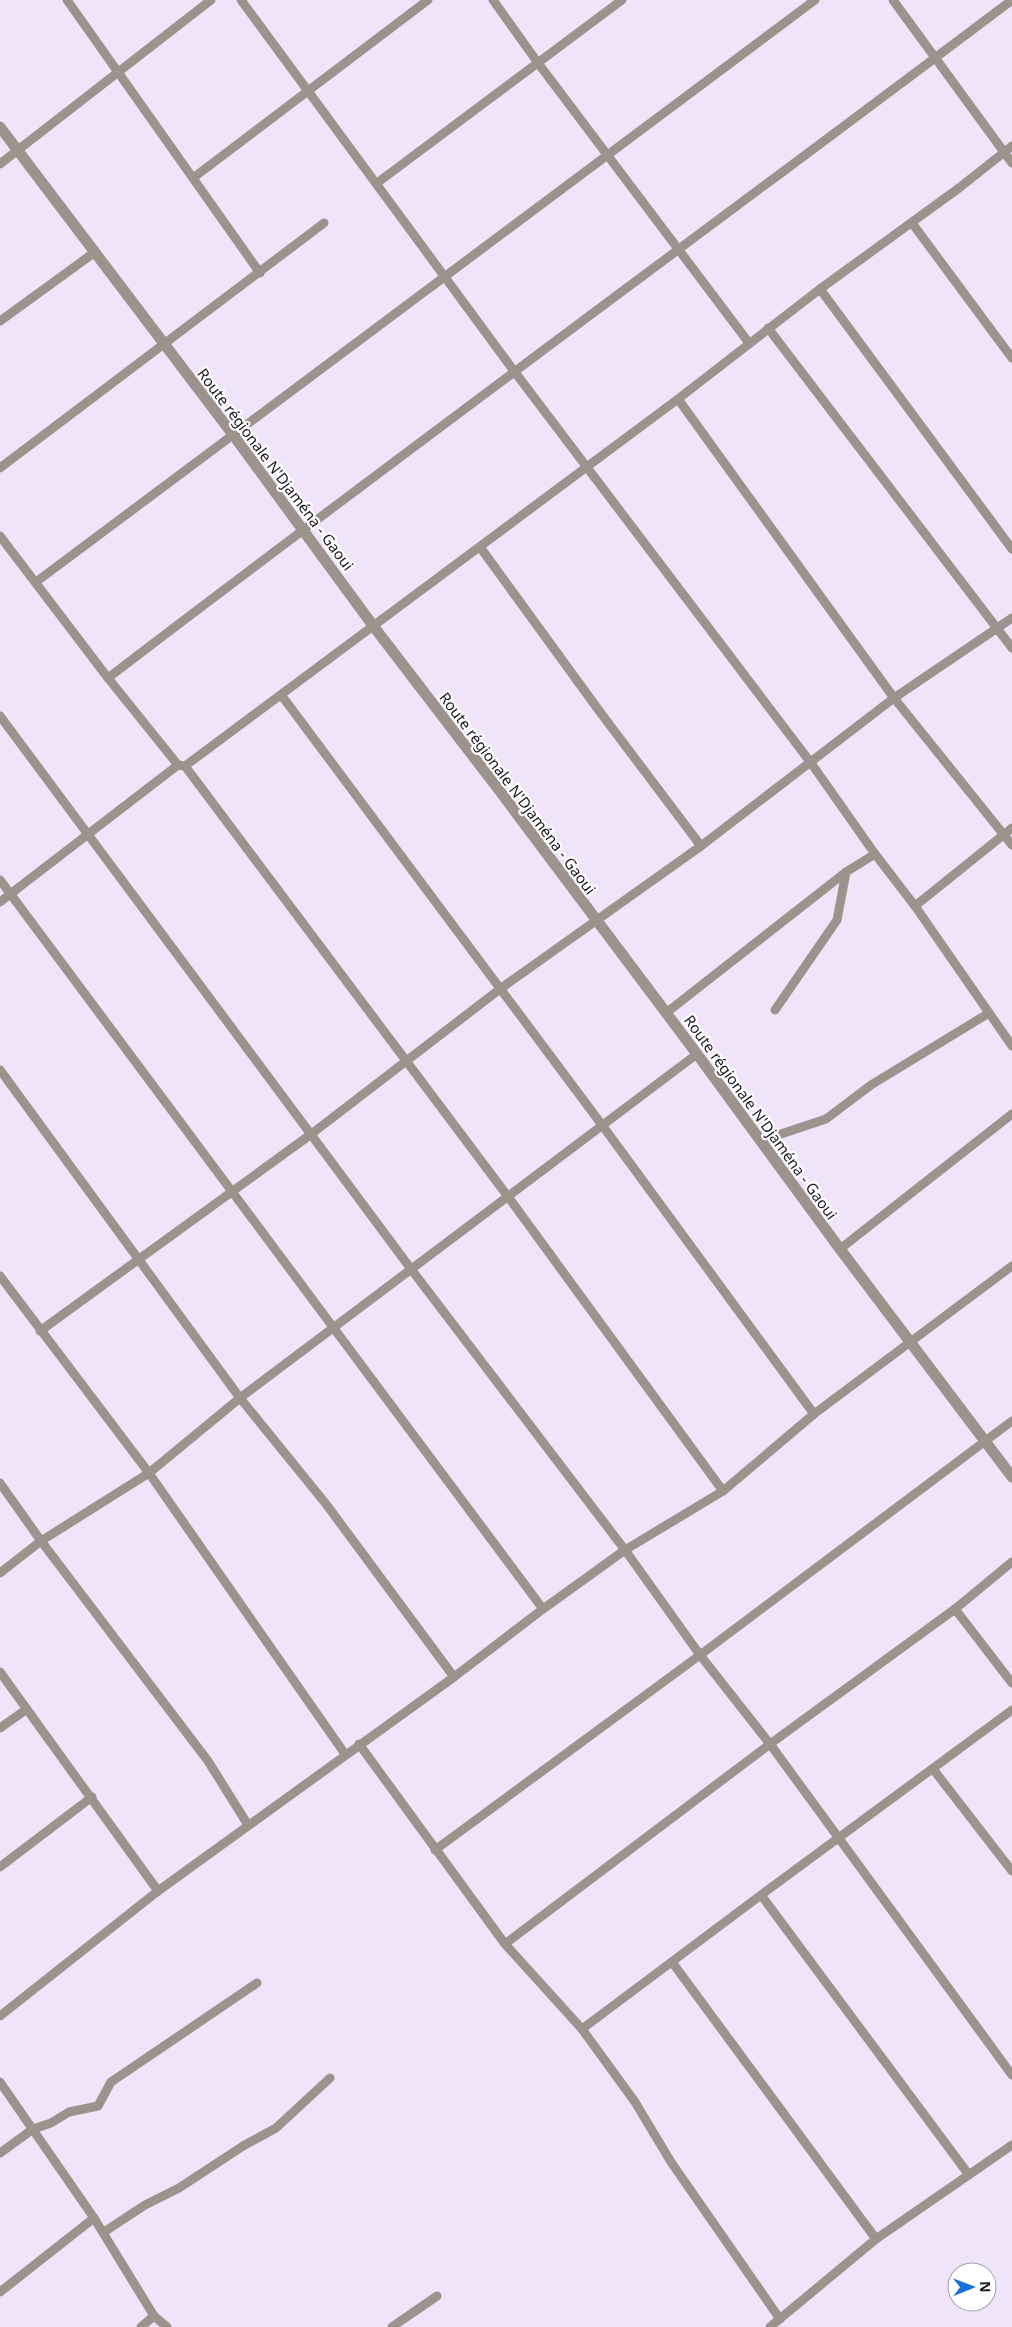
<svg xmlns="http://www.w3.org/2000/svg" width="1012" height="2327" viewBox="0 0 1012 2327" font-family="'Noto Sans',sans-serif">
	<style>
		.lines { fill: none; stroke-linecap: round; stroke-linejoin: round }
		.minor { stroke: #9c948c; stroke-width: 9 }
		.tertiary { stroke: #9c948c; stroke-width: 11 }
		.labels { text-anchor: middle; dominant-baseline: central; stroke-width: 4.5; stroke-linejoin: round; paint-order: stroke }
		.street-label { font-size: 15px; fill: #1b171f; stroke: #fff }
	</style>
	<rect width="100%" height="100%" fill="#f0e4fb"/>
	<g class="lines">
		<g class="minor">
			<polyline points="67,0 260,273"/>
			<polyline points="241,0 514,371 811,763 875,854 915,906 1012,1046"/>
			<polyline points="493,0 538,63 749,343"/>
			<polyline points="893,0 1012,163"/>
			<polyline points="0,164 211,0"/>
			<polyline points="193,178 428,0"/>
			<polyline points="377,183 622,0"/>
			<polyline points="912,223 1012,358"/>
			<polyline points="820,289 1012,549"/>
			<polyline points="0,321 95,252"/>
			<polyline points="768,328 1012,648"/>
			<polyline points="678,399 894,698 1012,845"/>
			<polyline points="0,468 324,223"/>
			<polyline points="0,536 108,678 178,765"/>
			<polyline points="480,547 600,712 701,846"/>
			<polyline points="36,582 815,0"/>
			<path d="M108,678C407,449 711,227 1012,0"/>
			<polyline points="282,696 602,1125 814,1414"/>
			<polyline points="0,716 411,1269 625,1550 700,1655 770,1744 1012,2075"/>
			<polyline points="185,766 509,1198 723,1491"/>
			<polyline points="0,880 543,1609"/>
			<polyline points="0,902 178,765 185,766 678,399 820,289 959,188 1012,146"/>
			<polyline points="915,906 1012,828"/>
			<polyline points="775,1010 837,920 846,872"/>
			<polyline points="666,1013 846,872 875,854"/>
			<polyline points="0,1070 240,1398 326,1504 454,1677"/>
			<polyline points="760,1141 826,1119 871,1085 989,1013"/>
			<polyline points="840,1249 1012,1114"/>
			<polyline points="0,1276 149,1473 345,1754"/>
			<polyline points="40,1331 310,1135 500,989 701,846 894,698 1012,618"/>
			<polyline points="0,1483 41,1541 208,1761 248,1825"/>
			<polyline points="0,1573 41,1541 149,1473 240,1398 697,1054"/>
			<polyline points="955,1609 1012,1683"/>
			<polyline points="0,1672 158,1891"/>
			<polyline points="0,1728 27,1709"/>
			<polyline points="359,1744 505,1944 582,2029 635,2102 671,2162 780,2319"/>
			<polyline points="933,1769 1012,1871"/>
			<polyline points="435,1850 700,1655 1012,1421"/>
			<polyline points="0,1867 92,1797"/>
			<polyline points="761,1895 969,2175"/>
			<polyline points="505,1944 770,1744 955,1609 1012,1562"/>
			<polyline points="672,1962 876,2239"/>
			<polyline points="0,2016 158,1891 454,1677 543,1609 625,1550 723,1491 814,1414 1012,1266"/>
			<polyline points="582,2029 761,1895 1012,1710"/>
			<polyline points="0,2082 94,2218 154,2316 167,2327"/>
			<polyline points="0,2153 33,2129 51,2123 69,2112 98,2106 111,2082 257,1983"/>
			<polyline points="104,2232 145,2205 179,2188 243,2146 276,2128 330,2078"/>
			<polyline points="0,2292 94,2218"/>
			<polyline points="141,2327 154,2316"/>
			<polyline points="392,2327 437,2296"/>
			<polyline points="770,2327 876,2239 1012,2145"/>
		</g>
		<polyline class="tertiary" points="0,127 234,436 374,627 499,790 697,1054 840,1249 1012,1477"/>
	</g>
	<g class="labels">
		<g class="street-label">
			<text transform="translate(276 469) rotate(53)">Route régionale N'Djaména - Gaoui</text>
			<text transform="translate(518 793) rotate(53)">Route régionale N'Djaména - Gaoui</text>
			<text transform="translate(761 1117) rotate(54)">Route régionale N'Djaména - Gaoui</text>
		</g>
	</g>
	<g transform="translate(972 2287) rotate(89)"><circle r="24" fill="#ffffff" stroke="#a4a2a5"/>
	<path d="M0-4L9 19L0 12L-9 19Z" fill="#1871db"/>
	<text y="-8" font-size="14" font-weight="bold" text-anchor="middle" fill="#1b171f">N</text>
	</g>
</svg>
